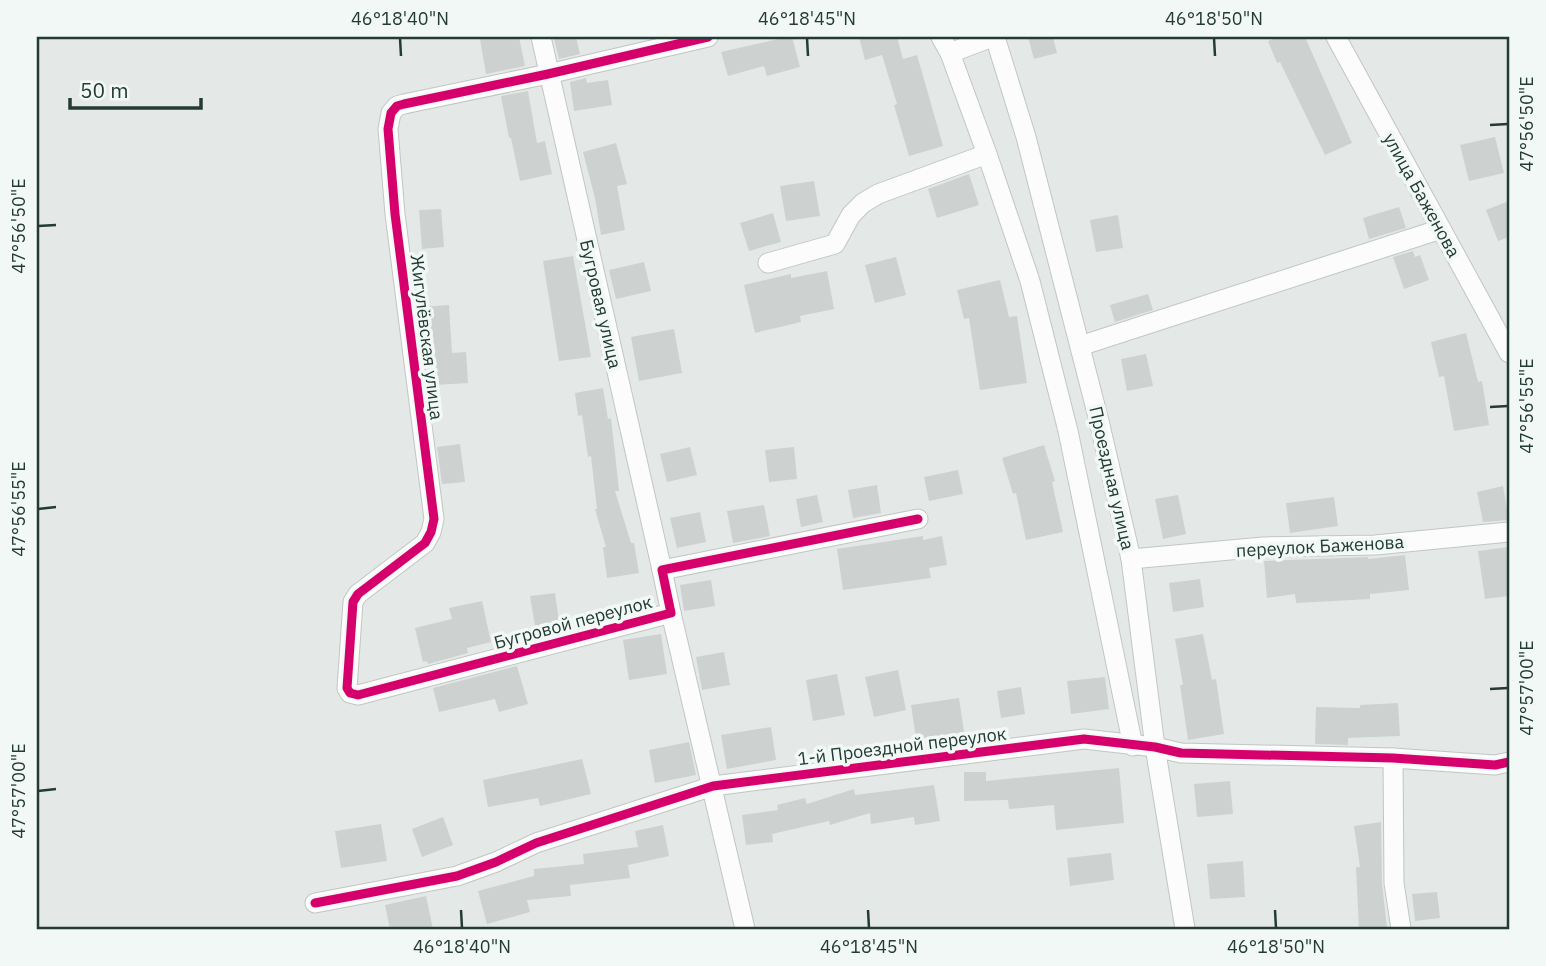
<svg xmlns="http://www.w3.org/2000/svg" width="1546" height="966" viewBox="0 0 1546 966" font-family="'IBM Plex Sans',sans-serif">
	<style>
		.building { fill: #cdd2d0 }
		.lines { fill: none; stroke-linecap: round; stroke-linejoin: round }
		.street-casing { stroke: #c1c6c4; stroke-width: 21 }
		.street { stroke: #fbfcfb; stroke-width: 19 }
		.cycleway-casing { stroke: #f2f8f5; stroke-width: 13 }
		.cycleway { stroke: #d6006c; stroke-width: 9 }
		.ticks { fill: none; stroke: #233b34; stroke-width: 2.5 }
		.labels { text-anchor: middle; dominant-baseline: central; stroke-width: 7; stroke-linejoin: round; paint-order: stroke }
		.street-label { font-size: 18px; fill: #233b34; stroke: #f2f8f5 }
		.neatline { fill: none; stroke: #233b34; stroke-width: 2.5 }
		.ticks-label { font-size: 18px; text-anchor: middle; fill: #233b34 }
	</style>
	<rect width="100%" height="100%" fill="#e4e9e7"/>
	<g class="building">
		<polygon points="493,37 519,37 525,66 486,74 480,39"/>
		<polygon points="564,37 576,37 580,54 559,59 554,39"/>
		<polygon points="787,37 792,37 800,67 767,76 764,66 728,76 721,52"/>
		<polygon points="859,37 897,37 903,59 917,55 943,146 909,156 894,105 897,104 882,55 865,60"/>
		<polygon points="1028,37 1053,37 1057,53 1034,59"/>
		<polygon points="1278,37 1305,37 1352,143 1325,155 1280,62 1277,63 1268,41"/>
		<polygon points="586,78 587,83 608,80 612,105 574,111 570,82"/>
		<polygon points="528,91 537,143 545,141 552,174 520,181 511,138 509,138 501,96"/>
		<polygon points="1495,137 1504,173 1469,181 1460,145"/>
		<polygon points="616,143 627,184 617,186 625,230 601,235 595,198 583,152"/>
		<polygon points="969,174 979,205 937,218 928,189"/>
		<polygon points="814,181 820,216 786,221 780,186"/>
		<polygon points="1509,201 1509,237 1498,241 1486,210"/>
		<polygon points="1399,207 1406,228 1369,239 1363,218"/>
		<polygon points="441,209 444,247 422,249 419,210"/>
		<polygon points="773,213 781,242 749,251 740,223"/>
		<polygon points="1118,215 1123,248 1096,252 1090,220"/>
		<polygon points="1413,251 1415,257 1420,255 1429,280 1404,289 1393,257"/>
		<polygon points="573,256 591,357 559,361 543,261"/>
		<polygon points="896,257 906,295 875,303 865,265"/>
		<polygon points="644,262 651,291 616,299 609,270"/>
		<polygon points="827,271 834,309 800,316 801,322 755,333 744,285 791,274 791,278"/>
		<polygon points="1000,280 1009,317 1017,316 1027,383 980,390 969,318 964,319 957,290"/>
		<polygon points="1148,294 1153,310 1115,322 1110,305"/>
		<polygon points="449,305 452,353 466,352 468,383 435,385 432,347 426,347 423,307"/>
		<polygon points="674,329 682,373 639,381 631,337"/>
		<polygon points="1466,333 1478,382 1482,381 1489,425 1454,431 1444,376 1439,377 1431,342"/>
		<polygon points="1146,354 1153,386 1127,391 1121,359"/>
		<polygon points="603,388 608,419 611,418 615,453 619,491 615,491 631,543 634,543 639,573 607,578 603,547 606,547 595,509 597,509 591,456 588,457 582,415 578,416 575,393"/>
		<polygon points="460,444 465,482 442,484 437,447"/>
		<polygon points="1044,445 1055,481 1052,482 1063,532 1026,540 1016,493 1013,494 1002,458"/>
		<polygon points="690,447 697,475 667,482 660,454"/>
		<polygon points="794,447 797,479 769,482 765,450"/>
		<polygon points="958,470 963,494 929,501 924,477"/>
		<polygon points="877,485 881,513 853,518 848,490"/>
		<polygon points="1503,486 1509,520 1483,522 1477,492"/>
		<polygon points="817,495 823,522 801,527 796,499"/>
		<polygon points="1178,495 1186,534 1163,539 1155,499"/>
		<polygon points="1334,497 1338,526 1290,533 1286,503"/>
		<polygon points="764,505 770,536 733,543 727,511"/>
		<polygon points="700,512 706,542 677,548 670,518"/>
		<polygon points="923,536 923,540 942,536 947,565 929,568 931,578 843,590 837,549"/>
		<polygon points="1509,547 1509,596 1485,599 1478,551"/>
		<polygon points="1405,555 1409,590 1370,594 1370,599 1296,603 1295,594 1267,598 1264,561 1368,557 1368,559"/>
		<polygon points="1200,579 1204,607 1173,612 1169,583"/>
		<polygon points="711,580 715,606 684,611 680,585"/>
		<polygon points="555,593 560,628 536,632 530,596"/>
		<polygon points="482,601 491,642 467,648 468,653 428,664 427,661 423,662 415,628 452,619 449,608"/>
		<polygon points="661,634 667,674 629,680 623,640"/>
		<polygon points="1203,634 1212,680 1216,679 1224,734 1188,740 1180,685 1183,685 1175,639"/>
		<polygon points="724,652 730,685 702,690 696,657"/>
		<polygon points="517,666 528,704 499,712 495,699 439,712 433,688"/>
		<polygon points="898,670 906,710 874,717 865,677"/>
		<polygon points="837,674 845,715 813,721 806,680"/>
		<polygon points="1105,677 1109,709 1071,714 1067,681"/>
		<polygon points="1021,687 1025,714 1001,718 997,691"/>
		<polygon points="959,698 964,732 916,739 911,705"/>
		<polygon points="1398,703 1400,736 1348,738 1348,745 1315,744 1316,707 1360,708 1360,705"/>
		<polygon points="771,727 776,760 727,769 721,735"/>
		<polygon points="689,742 696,775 655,783 649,750"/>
		<polygon points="582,759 591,794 540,806 538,798 488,807 483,780"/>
		<polygon points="1119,768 1124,823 1056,830 1054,805 1009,809 1008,800 964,801 964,772 986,772 986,781"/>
		<polygon points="1230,781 1233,814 1197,817 1194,784"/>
		<polygon points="934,785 940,821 915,825 914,817 871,824 870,813 830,825 829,821 772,834 773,842 746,845 742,815 778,810 777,805 805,798 807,804 854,789 855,795"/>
		<polygon points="443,817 453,845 422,857 412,829"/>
		<polygon points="1381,822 1382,883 1387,929 1359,929 1356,867 1360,867 1354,826"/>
		<polygon points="381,824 387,861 341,868 335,831"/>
		<polygon points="663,825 669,856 628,865 630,878 570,885 571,896 527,900 530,912 487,924 478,891 534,876 534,869 584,864 583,854 638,847 635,831"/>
		<polygon points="1111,853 1114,880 1070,886 1067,858"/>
		<polygon points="1243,861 1245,897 1210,899 1207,864"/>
		<polygon points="1437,892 1440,918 1415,921 1412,894"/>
		<polygon points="426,896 433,929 390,929 385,905"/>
	</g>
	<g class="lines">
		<defs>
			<g id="street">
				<polyline points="541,37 662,570"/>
				<polyline points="708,37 548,74 404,104 397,106 391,113 388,129 395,214 434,519 431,532 425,543 358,594 353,602 347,688 350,693 358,695 671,613 662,570 918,519"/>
				<polyline points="941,37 950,53 987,154 1030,281 1068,431 1133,746"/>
				<polyline points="995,37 1026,137 1099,421 1131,559 1155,747 1185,929"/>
				<polyline points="1336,37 1509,353"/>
				<polyline points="950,53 992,37"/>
				<polyline points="768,263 835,244 851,215 863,203 878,194 987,154"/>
				<polyline points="1080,346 1441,229"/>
				<polyline points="1131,559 1263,547 1375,545 1509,532"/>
				<polyline points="671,613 745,929"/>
				<polyline points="1393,758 1394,883 1401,929"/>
				<polyline points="315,903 457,876 496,862 536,843 713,786 1084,739 1155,747 1181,753 1393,758 1495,765 1509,762"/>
			</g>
		</defs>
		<use href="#street" class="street-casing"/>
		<use href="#street" class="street"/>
		<defs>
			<g id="cycleway">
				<polyline points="708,37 548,74 404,104 397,106 391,113 388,129 395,214 434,519 431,532 425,543 358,594 353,602 347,688 350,693 358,695 671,613 662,570 918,519"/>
				<polyline points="315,903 457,876 496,862 536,843 713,786 1084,739 1155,747 1181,753 1393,758 1495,765 1509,762"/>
			</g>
		</defs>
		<use href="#cycleway" class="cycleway-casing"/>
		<use href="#cycleway" class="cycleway"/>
	</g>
	<path class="ticks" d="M400,38L401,56M807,38L808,56M1214,38L1215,56M1490,125L1508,124M38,226L56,225M1490,407L1508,406M38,509L56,507M1490,689L1508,688M38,791L56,789M461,910L462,928M868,910L869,928M1275,910L1276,928"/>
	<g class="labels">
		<g class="street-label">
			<text transform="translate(1422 195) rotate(61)">улица Баженова</text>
			<text transform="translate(601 304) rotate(77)">Бугровая улица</text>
			<text transform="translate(427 337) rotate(83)">Жигулёвская улица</text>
			<text transform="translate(1112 478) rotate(77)">Проездная улица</text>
			<text transform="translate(1320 546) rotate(-3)">переулок Баженова</text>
			<text transform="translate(573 622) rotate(-15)">Бугровой переулок</text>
			<text transform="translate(902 746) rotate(-7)">1-й Проездной переулок</text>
		</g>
	</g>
	<rect width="1546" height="966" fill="none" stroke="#f2f8f5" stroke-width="77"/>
	<path d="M70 98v10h131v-10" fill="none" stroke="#233b34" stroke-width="3.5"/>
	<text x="80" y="98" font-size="21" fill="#233b34" stroke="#f2f8f5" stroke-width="5" paint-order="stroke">50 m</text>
	<rect x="38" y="38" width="1470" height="890" class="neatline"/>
	<g class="ticks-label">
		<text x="400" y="25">46°18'40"N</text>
		<text x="807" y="25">46°18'45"N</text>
		<text x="1214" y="25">46°18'50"N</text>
		<text transform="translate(1527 124) rotate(-90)" y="6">47°56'50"E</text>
		<text transform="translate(19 226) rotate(-90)" y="6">47°56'50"E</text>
		<text transform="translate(1527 406) rotate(-90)" y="6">47°56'55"E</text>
		<text transform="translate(19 509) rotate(-90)" y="6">47°56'55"E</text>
		<text transform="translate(1527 688) rotate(-90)" y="6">47°57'00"E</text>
		<text transform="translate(19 791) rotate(-90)" y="6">47°57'00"E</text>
		<text x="462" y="953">46°18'40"N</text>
		<text x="869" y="953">46°18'45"N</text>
		<text x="1276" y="953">46°18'50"N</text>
	</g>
</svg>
